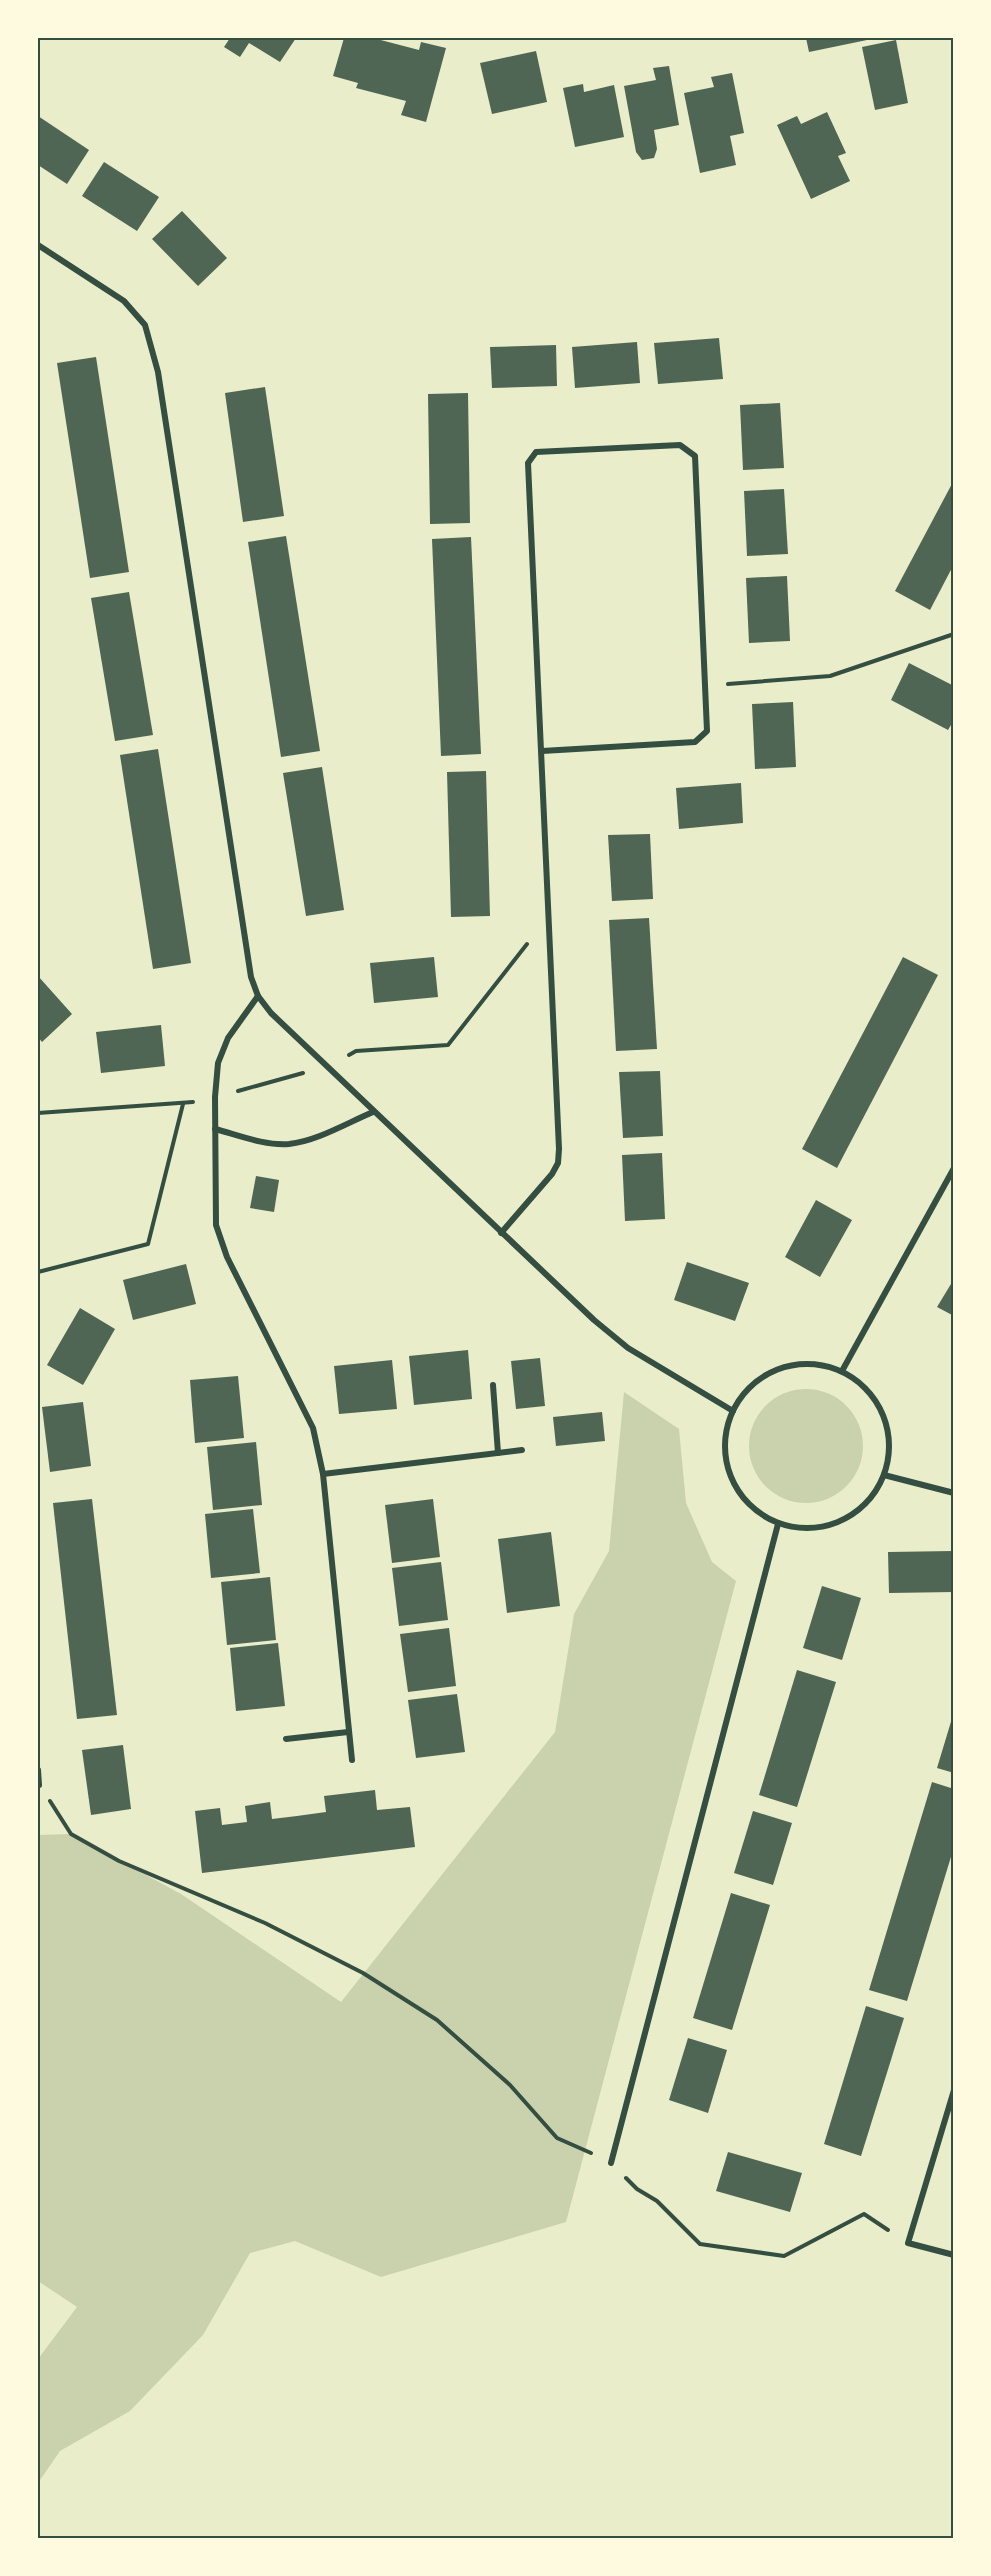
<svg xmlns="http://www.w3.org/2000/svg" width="991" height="2576" viewBox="0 0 991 2576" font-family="Barlow,sans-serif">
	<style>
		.green { fill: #cad2ad }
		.building { fill: #4f6655 }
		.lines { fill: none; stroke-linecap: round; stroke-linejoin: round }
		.path { stroke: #344e41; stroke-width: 4 }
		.minor { stroke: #344e41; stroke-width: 6 }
		.neatline { fill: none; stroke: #344e41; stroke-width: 2 }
	</style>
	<rect width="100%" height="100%" fill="#e9edc9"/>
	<g class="green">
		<circle cx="806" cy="1446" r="57"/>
		<polygon points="624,1392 679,1429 686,1503 712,1562 736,1581 566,2222 381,2277 295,2241 250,2253 203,2335 130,2411 60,2451 38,2483 38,2359 77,2307 38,2281 38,1835 71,1834 181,1894 341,2002 555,1732 574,1614 609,1551"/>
	</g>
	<g class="building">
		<polygon points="230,38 296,38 280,62 249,43 240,57 224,47"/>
		<polygon points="344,38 373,38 419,50 421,42 446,48 426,122 401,115 406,101 356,88 358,83 333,76"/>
		<polygon points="806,38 867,38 867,40 809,52"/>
		<polygon points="896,40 908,103 875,110 862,47"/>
		<polygon points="536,51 547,102 492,114 480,63"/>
		<polygon points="669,66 679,125 654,130 657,149 654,158 642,160 636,152 624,86 656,80 653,68"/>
		<polygon points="732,73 744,133 730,136 736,165 700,173 684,93 714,87 711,77"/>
		<polygon points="583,84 584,92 614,85 624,137 575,147 563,88"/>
		<polygon points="827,112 846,153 838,156 850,181 811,199 777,125 797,116 801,124"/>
		<polygon points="38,116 89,150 67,184 38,165"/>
		<polygon points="104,162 159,197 137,231 82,196"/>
		<polygon points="182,211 227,258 198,286 152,239"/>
		<polygon points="719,338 723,379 658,384 654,343"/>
		<polygon points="637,342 640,383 575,388 572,347"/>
		<polygon points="556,345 557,386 492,388 490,347"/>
		<polygon points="96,357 129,572 90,578 57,363"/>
		<polygon points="265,387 284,516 243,522 225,393"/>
		<polygon points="468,393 470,523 430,524 428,394"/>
		<polygon points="780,403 784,468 743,470 740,405"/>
		<polygon points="954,480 954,564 930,610 895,591"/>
		<polygon points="784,489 788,554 747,556 744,491"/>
		<polygon points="286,536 320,751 281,757 248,542"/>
		<polygon points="471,537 481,754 441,756 432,539"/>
		<polygon points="787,576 790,641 749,643 746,578"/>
		<polygon points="129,592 153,735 115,741 91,598"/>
		<polygon points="909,663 954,686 954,720 948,730 891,700"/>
		<polygon points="793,702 796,767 755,769 752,704"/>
		<polygon points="158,749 191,963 153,969 120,755"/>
		<polygon points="322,767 344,910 306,916 283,773"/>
		<polygon points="486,771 490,916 451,917 447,772"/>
		<polygon points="741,783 743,823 679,829 676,788"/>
		<polygon points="650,834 653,899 612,901 608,835"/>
		<polygon points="649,918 657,1049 616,1051 609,920"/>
		<polygon points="434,957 438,997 374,1003 370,963"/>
		<polygon points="903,957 938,975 837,1168 802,1149"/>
		<polygon points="38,976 72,1014 42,1042 38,1037"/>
		<polygon points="161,1025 165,1066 101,1073 96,1032"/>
		<polygon points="660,1071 663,1136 623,1138 619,1072"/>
		<polygon points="662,1153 665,1219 625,1221 622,1155"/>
		<polygon points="256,1176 279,1180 274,1212 250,1208"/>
		<polygon points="816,1200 852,1220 820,1277 785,1257"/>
		<polygon points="687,1262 749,1283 735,1321 674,1300"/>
		<polygon points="186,1264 196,1304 133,1320 123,1280"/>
		<polygon points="954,1279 954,1316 937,1307"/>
		<polygon points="80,1308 115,1329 83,1385 47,1365"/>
		<polygon points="468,1350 472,1399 414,1405 409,1356"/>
		<polygon points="540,1358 545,1406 516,1409 511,1361"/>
		<polygon points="392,1360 397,1409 339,1414 334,1366"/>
		<polygon points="238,1376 244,1438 195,1443 190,1380"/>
		<polygon points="83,1402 91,1466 50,1472 42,1407"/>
		<polygon points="602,1412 605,1441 556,1446 553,1417"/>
		<polygon points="256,1442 262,1505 213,1510 207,1447"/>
		<polygon points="92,1499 117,1715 77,1719 53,1503"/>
		<polygon points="433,1499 440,1557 392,1563 385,1505"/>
		<polygon points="253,1509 260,1573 211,1578 205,1514"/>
		<polygon points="551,1532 560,1606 507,1613 498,1539"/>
		<polygon points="953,1551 954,1592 889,1593 888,1552"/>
		<polygon points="441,1562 448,1620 399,1626 392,1568"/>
		<polygon points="270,1577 276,1640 227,1645 221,1582"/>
		<polygon points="822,1586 861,1598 842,1660 803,1648"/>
		<polygon points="449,1628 456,1686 408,1692 400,1634"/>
		<polygon points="278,1643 285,1706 236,1711 230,1648"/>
		<polygon points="797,1670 836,1682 797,1807 759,1795"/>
		<polygon points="457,1694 465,1752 416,1758 408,1700"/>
		<polygon points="953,1715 954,1715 954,1773 937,1768"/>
		<polygon points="123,1745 131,1809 91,1815 82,1750"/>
		<polygon points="932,1782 954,1789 954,1847 907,2001 869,1990"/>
		<polygon points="375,1790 377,1810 410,1807 415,1847 202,1873 195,1811 220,1808 222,1825 247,1822 245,1806 270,1802 272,1819 297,1816 326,1812 324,1796"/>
		<polygon points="753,1811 792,1823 773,1885 734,1873"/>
		<polygon points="731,1893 770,1905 732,2030 693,2018"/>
		<polygon points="866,2006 904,2018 861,2156 824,2144"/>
		<polygon points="688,2038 727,2050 708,2113 669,2100"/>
		<polygon points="728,2152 802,2173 790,2212 716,2191"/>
	</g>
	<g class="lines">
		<g class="path">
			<polyline points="728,684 830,676 954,634"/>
			<polyline points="349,1055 356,1051 448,1045 527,944"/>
			<polyline points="238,1091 303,1073"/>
			<polyline points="38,1113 193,1102"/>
			<polyline points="38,1272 148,1244 183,1104"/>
			<polyline points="50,1801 71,1834 119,1861 265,1923 363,1973 437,2020 510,2085 557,2138 591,2153"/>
			<polyline points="626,2178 637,2189 657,2201 700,2244 784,2256 864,2214 888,2230"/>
		</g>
		<g class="minor">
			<polyline points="38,245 124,301 145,325 158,372 251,977 258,996 271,1013 594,1320 628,1348 733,1411"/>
			<polyline points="258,996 228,1038 218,1063 215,1097 216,1225 227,1257 313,1428 323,1474 352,1760"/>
			<path d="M215,1129C238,1135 265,1146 289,1144C317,1141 347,1123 373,1112"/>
			<polyline points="501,1233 552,1174 558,1163 559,1149 528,463 536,452 680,445 695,456 707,731 695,742 542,751"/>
			<circle cx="807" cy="1446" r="82"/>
			<polyline points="842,1371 954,1168"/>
			<polyline points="493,1385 498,1453"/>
			<polyline points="323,1474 522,1450"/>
			<polyline points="884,1475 954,1493"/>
			<polyline points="286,1739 348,1732"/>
			<polyline points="38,1770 39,1785"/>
			<polyline points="954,2090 908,2243 954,2255"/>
			<polyline points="611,2163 778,1524"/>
		</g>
	</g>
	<rect width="991" height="2576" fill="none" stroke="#fefae0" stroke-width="78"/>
	<rect x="39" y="39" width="913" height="2498" class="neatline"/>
</svg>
